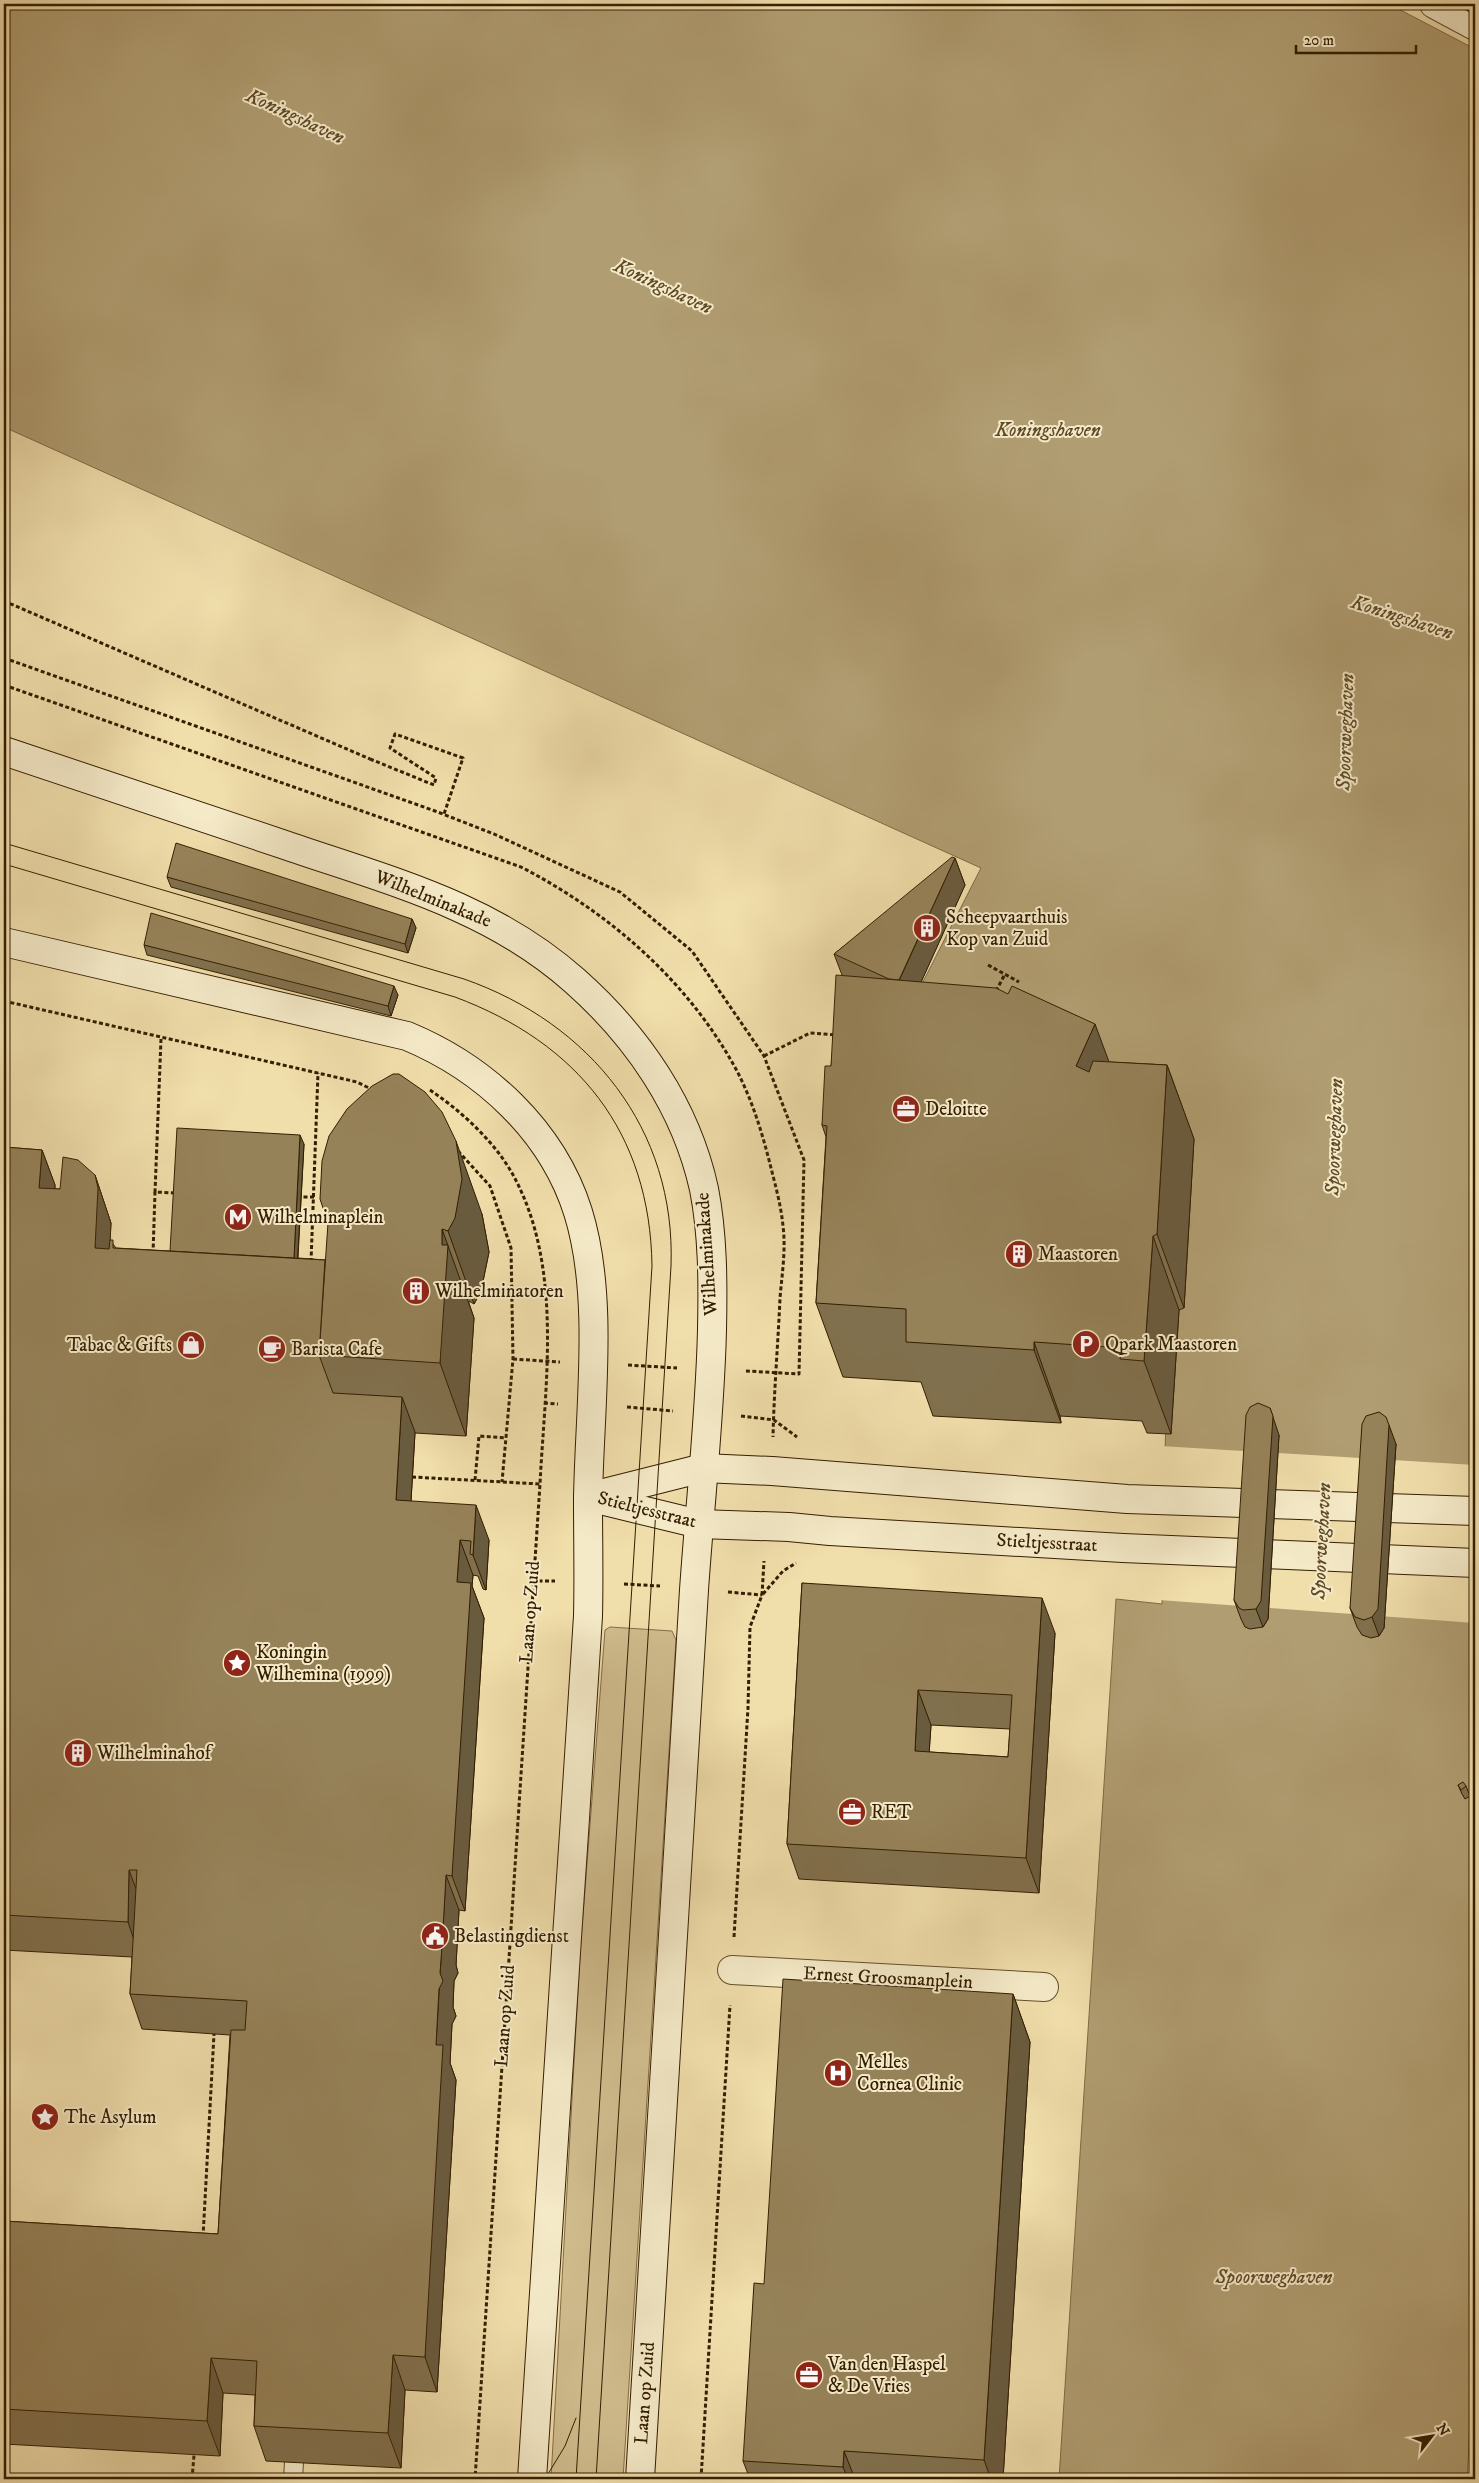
<svg xmlns="http://www.w3.org/2000/svg" width="1479" height="2483" viewBox="0 0 1479 2483" font-family="'IM FELL DW Pica',serif">
	<style>
		.green { fill: #d0bd8e; stroke: #826e47 }
		.water { fill: #b09d71; stroke: #7e6a44 }
		.pier { fill: #f0deab }
		.lines { fill: none; stroke-linecap: round; stroke-linejoin: round }
		.lane-casing { stroke: #634e2b; stroke-width: 20 }
		.street-casing { stroke: #634e2b; stroke-width: 30 }
		.secondary-casing { stroke: #341e00; stroke-width: 30 }
		.path { stroke: #341e00; stroke-width: 3; stroke-dasharray: 4 2.5; stroke-linecap: butt }
		.lane { stroke: #f5eac8; stroke-width: 18 }
		.street { stroke: #f5eac8; stroke-width: 28 }
		.secondary { stroke: #f5eac8; stroke-width: 28 }
		.tram { stroke: #341e00; stroke-width: 1 }
		.path-bridge { stroke: #341e00; stroke-width: 3; stroke-dasharray: 4 2.5; stroke-linecap: butt }
		.wall { fill: #81704d; stroke: #341e00; fill-rule: evenodd }
		.shaded-wall { fill: #695b3e; stroke: #341e00 }
		.building { fill: #968259; stroke: #341e00; fill-rule: evenodd }
		.labels { text-anchor: middle; dominant-baseline: central; stroke-width: 4; stroke-linejoin: round; paint-order: stroke }
		.street-label { font-size: 19px; fill: #341e00; stroke: #f5eac8 }
		.poi-label { font-size: 19px; fill: #341e00; stroke: #f5eac8; text-anchor: start }
		.water-label { font-size: 20px; font-style: italic; fill: #5f4a28; stroke: #f5eac8 }
	</style>
	<rect width="100%" height="100%" fill="#f0deab"/>
	<filter id="stains"><feTurbulence type="fractalNoise" baseFrequency=".004" numOctaves="4"/><feColorMatrix values="0 0 0 0 .2 0 0 0 0 .09 0 0 0 0 .02 0 0 0 .5 -.17"/></filter>
	<radialGradient id="worn" r=".72"><stop offset=".6" stop-color="#630" stop-opacity="0"/><stop offset="1" stop-color="#630" stop-opacity=".3"/></radialGradient>
	<polygon class="green" points="610,1627 672,1631 676,1640 623,2479 551,2479 580,1955 605,1630"/>
	<polygon class="water" points="4,4 1389,4 1475,49 1475,2340 1467,2479 1059,2479 1116,1599 1162,1604 1171,1163 908,1011 981,868 4,427"/>
	<polygon class="pier" points="1161,1446 1475,1465 1475,1623 1159,1600"/>
	<g class="lines">
		<defs>
			<polyline id="lane" points="293,2479 294,2462"/>
			<g id="street">
				<polyline points="1434,4 1475,26"/>
				<polyline points="732,1970 1044,1987"/>
			</g>
			<g id="secondary">
				<path d="M4,751C96,782 189,813 282,844C386,880 490,905 575,981C637,1036 686,1107 704,1189C713,1235 713,1283 712,1330C710,1417 700,1503 694,1590C677,1887 658,2183 640,2479"/>
				<path d="M4,942L407,1036C484,1068 552,1130 578,1212C605,1298 589,1411 588,1501C588,1539 589,1578 588,1616C582,1723 574,1830 567,1937C555,2118 544,2298 532,2479"/>
				<polyline points="588,1497 703,1468 772,1471 1127,1499 1475,1511"/>
				<polyline points="592,1498 699,1524 789,1527 830,1531 1123,1548 1475,1563"/>
			</g>
		</defs>
		<use href="#lane" class="lane-casing"/>
		<use href="#street" class="street-casing"/>
		<use href="#secondary" class="secondary-casing"/>
		<g class="path">
			<polyline points="4,658 435,811 494,834 620,892 692,951 764,1056 804,1160 799,1374 746,1371"/>
			<path d="M4,685L521,867C610,913 689,982 737,1071C752,1100 762,1132 770,1164C775,1184 781,1205 783,1226C786,1250 782,1274 780,1298C778,1344 774,1391 773,1437"/>
			<polyline points="370,759 434,785 436,778 390,748 395,734 463,758 444,814"/>
			<polyline points="988,965 1019,982"/>
			<polyline points="996,991 1005,974"/>
			<polyline points="4,1001 357,1082 373,1090"/>
			<polyline points="161,1039 155,1192 175,1193"/>
			<polyline points="764,1056 810,1033 836,1035"/>
			<path d="M430,1090C461,1111 493,1140 512,1173C564,1266 545,1383 540,1484L475,2479"/>
			<polyline points="458,1151 490,1186 511,1248 513,1359 502,1482"/>
			<polyline points="297,1197 314,1197"/>
			<polyline points="153,1254 155,1192"/>
			<polyline points="311,1262 318,1073"/>
			<polyline points="513,1359 560,1362"/>
			<polyline points="628,1365 677,1368"/>
			<polyline points="544,1403 558,1404"/>
			<polyline points="627,1407 673,1411"/>
			<polyline points="741,1416 774,1420 797,1437"/>
			<polyline points="412,1477 540,1484"/>
			<polyline points="475,1480 479,1436 506,1438"/>
			<polyline points="532,1581 555,1581"/>
			<polyline points="624,1584 660,1586"/>
			<polyline points="728,1592 762,1595"/>
			<polyline points="763,1594 783,1571 796,1563"/>
			<polyline points="734,1937 748,1708 750,1627 762,1595 764,1561"/>
			<polyline points="203,2237 214,2034"/>
			<polyline points="192,2479 194,2455"/>
			<polyline points="701,2479 730,2005"/>
		</g>
		<use href="#lane" class="lane"/>
		<use href="#street" class="street"/>
		<use href="#secondary" class="secondary"/>
		<g class="tram">
			<path d="M4,843L464,979C590,1023 676,1129 671,1266L596,2479"/>
			<path d="M4,864L455,997C578,1043 650,1132 652,1266L576,2479"/>
			<polyline points="545,2479 565,2446 576,2418"/>
		</g>
		<polyline class="path-bridge" points="4,601 370,759"/>
	</g>
	<g class="wall">
		<polygon points="1454,4 1475,4 1475,15 1455,4"/>
		<polygon points="955,858 965,885 921,982 1109,1062 1167,1065 1194,1139 1184,1308 1179,1310 1171,1434 1147,1433 1142,1421 1060,1416 1061,1423 933,1416 921,1382 843,1377 816,1303 826,1137 822,1125 831,1066 842,975 834,954"/>
		<polygon points="167,877 412,919 416,928 408,953 171,887"/>
		<polygon points="144,945 398,995 391,1016 147,955"/>
		<polygon points="304,1144 298,1258 325,1260 482,1214 489,1252 481,1291 474,1304 469,1301 469,1303 474,1318 466,1436 415,1433 411,1501 489,1540 486,1590 483,1589 478,1576 473,1575 472,1586 484,1618 465,1911 459,1910 456,1965 458,1973 454,1981 453,2007 456,2016 452,2024 450,2063 456,2080 437,2392 405,2390 401,2468 266,2461 254,2426 255,2395 223,2393 220,2456 4,2444 4,2221 218,2234 230,2035 142,2029 130,1994 132,1957 4,1950 4,1147 42,1150 55,1185 55,1189 60,1189 95,1175 111,1223 110,1240 116,1248 170,1251"/>
		<polygon points="1279,1435 1268,1619 1263,1627 1250,1629 1245,1627 1241,1619 1234,1600"/>
		<polygon points="1396,1444 1384,1628 1379,1636 1371,1638 1362,1635 1357,1627 1350,1608"/>
		<path d="M802,1583L1055,1633L1039,1893L799,1879L787,1844ZM931,1725L1010,1729L1008,1757L929,1752Z"/>
		<polygon points="1458,1785 1466,1786 1470,1796 1465,1799 1462,1794"/>
		<polygon points="1013,1994 1030,2042 1003,2479 750,2479 743,2461"/>
	</g>
	<g class="shaded-wall">
		<polygon points="955,858 965,885 908,1011 898,983"/>
		<polygon points="412,919 416,928 408,953 405,944"/>
		<polygon points="394,986 398,995 391,1016 388,1006"/>
		<polygon points="1095,1024 1122,1097 1076,1066"/>
		<polygon points="1167,1065 1194,1139 1184,1308 1157,1234"/>
		<polygon points="300,1135 304,1144 297,1268 294,1258"/>
		<polygon points="456,1141 482,1214 489,1252 481,1291 474,1304 448,1231"/>
		<polygon points="42,1150 55,1185 52,1223 39,1188"/>
		<polygon points="95,1175 111,1223 108,1283 95,1248"/>
		<polygon points="442,1229 474,1318 466,1436 440,1363"/>
		<polygon points="1153,1236 1179,1310 1171,1434 1144,1361"/>
		<polygon points="1034,1342 1060,1416 1061,1423 1034,1350"/>
		<polygon points="402,1397 415,1432 409,1535 396,1500"/>
		<polygon points="1270,1408 1279,1435 1268,1619 1263,1627 1256,1609"/>
		<polygon points="1389,1425 1396,1444 1384,1628 1379,1636 1372,1617"/>
		<polygon points="476,1505 489,1540 486,1590 473,1555"/>
		<polygon points="460,1540 473,1575 472,1586 484,1618 465,1911 452,1876 457,1582"/>
		<polygon points="1042,1598 1055,1633 1039,1893 1026,1858"/>
		<polygon points="918,1690 931,1725 927,1787 915,1751"/>
		<polygon points="129,1870 142,1905 140,1958 128,1922"/>
		<polygon points="446,1875 459,1910 456,1965 458,1973 454,1981 453,2007 456,2016 452,2024 450,2063 456,2080 437,2392 425,2357 436,2045"/>
		<polygon points="1013,1994 1030,2042 1003,2479 991,2479 984,2460"/>
		<polygon points="393,2355 405,2390 401,2468 388,2433"/>
		<polygon points="211,2358 223,2393 220,2456 207,2421"/>
		<polygon points="844,2451 855,2479 848,2479 843,2467"/>
	</g>
	<g class="building">
		<polygon points="1468,4 1475,4 1475,8"/>
		<polygon points="176,843 412,919 405,944 167,877"/>
		<polygon points="952,857 955,858 899,980 889,979 834,954"/>
		<polygon points="151,913 394,986 388,1006 144,945"/>
		<polygon points="836,975 996,988 1008,994 1012,986 1095,1024 1076,1066 1089,1072 1093,1061 1167,1065 1157,1234 1153,1236 1144,1361 1120,1359 1122,1348 1034,1342 1034,1350 906,1342 906,1309 816,1303 827,1126 822,1125 825,1066 831,1066"/>
		<polygon points="393,1074 399,1074 425,1092 442,1112 456,1141 462,1179 455,1218 448,1231 442,1229 442,1245 448,1245 440,1363 319,1355 328,1223 320,1199 322,1161 329,1136 347,1109 372,1086"/>
		<polygon points="177,1128 300,1135 294,1258 170,1251"/>
		<polygon points="4,1147 42,1150 39,1188 60,1189 63,1157 78,1160 95,1175 98,1188 95,1248 109,1249 110,1240 113,1240 113,1248 325,1260 319,1355 333,1393 402,1397 396,1500 476,1505 473,1555 470,1554 471,1541 460,1540 457,1582 471,1583 452,1876 446,1875 443,1930 446,1938 442,1946 440,1973 443,1981 439,1989 436,2045 443,2045 425,2357 393,2355 388,2433 254,2426 257,2361 211,2358 207,2421 4,2409 4,2221 218,2234 231,2030 245,2030 247,2001 130,1994 137,1870 129,1870 128,1922 4,1915"/>
		<polygon points="1258,1403 1270,1408 1273,1416 1261,1601 1256,1609 1243,1610 1239,1608 1234,1600 1246,1415 1250,1407"/>
		<polygon points="1379,1412 1386,1417 1389,1425 1378,1609 1372,1617 1364,1620 1355,1617 1350,1608 1362,1424 1366,1416"/>
		<path d="M802,1583L1042,1598L1026,1858L787,1844ZM918,1690L1012,1695L1008,1757L915,1751Z"/>
		<polygon points="1463,1782 1466,1786 1461,1790 1458,1785"/>
		<polygon points="783,1979 1013,1994 984,2460 844,2451 843,2467 743,2461 754,2283 764,2284"/>
	</g>
	<defs>
		<symbol id="building-disc" viewBox="-11 -11 22 22"><circle r="9.5" fill="#8f2418" stroke="#f5eac8"/><path d="M-4-6H4V6H1V3H-1V6H-4ZM-2.5-4.3h1.7v1.8h-1.7ZM.8-4.3h1.7v1.8H.8ZM-2.5-1h1.7V.8h-1.7ZM.8-1h1.7V.8H.8Z" fill="#fff"/></symbol>
		<symbol id="office-disc" viewBox="-11 -11 22 22"><circle r="9.5" fill="#8f2418" stroke="#f5eac8"/><path d="M-6-3h4V-5.5h4V-3h4V5H-6ZM-1-4.5V-3h2v-1.5ZM-6 0V1H6V0Z" fill="#fff"/></symbol>
		<symbol id="metro-disc" viewBox="-11 -11 22 22"><circle r="9.5" fill="#8f2418" stroke="#f5eac8"/><path d="M-5.5 5V-5H-3L0 0L3-5H5.5V5H3V-.5L0 4L-3-.5V5Z" fill="#fff"/></symbol>
		<symbol id="parking-disc" viewBox="-11 -11 22 22"><circle r="9.5" fill="#8f2418" stroke="#f5eac8"/><path d="M-3.5-5.5H1a3.5 3.5 0 0 1 0 7H-1V5.5H-3.5ZM-1-3.4V-.6H.8a1.4 1.4 0 0 0 0-2.8Z" fill="#fff"/></symbol>
		<symbol id="shop-disc" viewBox="-11 -11 22 22"><circle r="9.5" fill="#8f2418" stroke="#f5eac8"/><path d="M-5-2.5h2.3a2.7 3.5 0 0 1 5.4 0H5L5.5 6h-11ZM-1.5-2.5h3a1.5 2.3 0 0 0-3 0Z" fill="#fff"/></symbol>
		<symbol id="cafe-disc" viewBox="-11 -11 22 22"><circle r="9.5" fill="#8f2418" stroke="#f5eac8"/><path d="M-5.5-4.5H6V0H3Q3 3.5 0 3.5H-2.5Q-5.5 3.5-5.5 0ZM3-3.2v2h1.7v-2ZM-6 4.5H4V6H-6Z" fill="#fff"/></symbol>
		<symbol id="sight-disc" viewBox="-11 -11 22 22"><circle r="9.5" fill="#8f2418" stroke="#f5eac8"/><path d="M0-6L1.8-2.2L6-1.7L2.9 1.2L3.7 5.4L0 3.3L-3.7 5.4L-2.9 1.2L-6-1.7L-1.8-2.2Z" fill="#fff"/></symbol>
		<symbol id="civic-disc" viewBox="-11 -11 22 22"><circle r="9.5" fill="#8f2418" stroke="#f5eac8"/><path d="M-.6-6.5H3V-4.5H.6V-3L4-1V1h2V6H-6V1h2V-1L-.6-3ZM-1.2 2.5V6h2.4V2.5Z" fill="#fff"/></symbol>
		<symbol id="hospital-disc" viewBox="-11 -11 22 22"><circle r="9.5" fill="#8f2418" stroke="#f5eac8"/><path d="M-5-5h3v3.5h4V-5h3V5h-3V1.5h-4V5h-3Z" fill="#fff"/></symbol>
	</defs>
	<g fill-rule="evenodd">
		<use href="#building-disc" x="911" y="912" width="32" height="32"/>
		<use href="#office-disc" x="890" y="1093" width="32" height="32"/>
		<use href="#metro-disc" x="222" y="1201" width="32" height="32"/>
		<use href="#building-disc" x="1003" y="1238" width="32" height="32"/>
		<use href="#building-disc" x="400" y="1275" width="32" height="32"/>
		<use href="#parking-disc" x="1070" y="1328" width="32" height="32"/>
		<use href="#shop-disc" x="175" y="1329" width="32" height="32"/>
		<use href="#cafe-disc" x="256" y="1333" width="32" height="32"/>
		<use href="#sight-disc" x="221" y="1647" width="32" height="32"/>
		<use href="#building-disc" x="62" y="1737" width="32" height="32"/>
		<use href="#office-disc" x="836" y="1796" width="32" height="32"/>
		<use href="#civic-disc" x="419" y="1920" width="32" height="32"/>
		<use href="#hospital-disc" x="822" y="2057" width="32" height="32"/>
		<use href="#sight-disc" x="29" y="2101" width="32" height="32"/>
		<use href="#office-disc" x="793" y="2359" width="32" height="32"/>
	</g>
	<g class="labels">
		<g class="street-label">
			<text transform="translate(433 899) rotate(22)">Wilhelminakade</text>
			<text transform="translate(707 1254) rotate(-94)">Wilhelminakade</text>
			<text transform="translate(647 1510) rotate(14)">Stieltjesstraat</text>
			<text transform="translate(1047 1543) rotate(3)">Stieltjesstraat</text>
			<text transform="translate(530 1612) rotate(-86)">Laan op Zuid</text>
			<text transform="translate(888 1978) rotate(3)">Ernest Groosmanplein</text>
			<text transform="translate(505 2016) rotate(-86)">Laan op Zuid</text>
			<text transform="translate(645 2393) rotate(-86)">Laan op Zuid</text>
		</g>
		<g class="poi-label">
			<text x="946" y="917">Scheepvaarthuis<tspan x="946" dy="22">Kop van Zuid</tspan></text>
			<text x="925" y="1109">Deloitte</text>
			<text x="257" y="1217">Wilhelminaplein</text>
			<text x="1038" y="1254">Maastoren</text>
			<text x="435" y="1291">Wilhelminatoren</text>
			<text x="1105" y="1344">Qpark Maastoren</text>
			<text x="172" y="1345" text-anchor="end">Tabac &amp; Gifts</text>
			<text x="291" y="1349">Barista Cafe</text>
			<text x="256" y="1652">Koningin<tspan x="256" dy="22">Wilhemina (1999)</tspan></text>
			<text x="97" y="1753">Wilhelminahof</text>
			<text x="871" y="1812">RET</text>
			<text x="454" y="1936">Belastingdienst</text>
			<text x="857" y="2062">Melles<tspan x="857" dy="22">Cornea Clinic</tspan></text>
			<text x="64" y="2117">The Asylum</text>
			<text x="828" y="2364">Van den Haspel<tspan x="828" dy="22">&amp; De Vries</tspan></text>
		</g>
		<g class="water-label">
			<text transform="translate(295 117) rotate(25)">Koningshaven</text>
			<text transform="translate(663 287) rotate(25)">Koningshaven</text>
			<text x="1048" y="430">Koningshaven</text>
			<text transform="translate(1402 618) rotate(18)">Koningshaven</text>
			<text transform="translate(1346 732) rotate(-88)">Spoorweghaven</text>
			<text transform="translate(1335 1137) rotate(-88)">Spoorweghaven</text>
			<text transform="translate(1322 1541) rotate(-87)">Spoorweghaven</text>
			<text x="1274" y="2277">Spoorweghaven</text>
		</g>
	</g>
	<rect width="1479" height="2483" fill="none" stroke="#f0deab" stroke-width="20"/>
	<rect x="5" y="5" width="1469" height="2473" fill="none" stroke="#341e00" stroke-width="2.5"/>
	<rect x="10" y="10" width="1459" height="2463" fill="none" stroke="#341e00"/>
	<g transform="translate(1432 2436) rotate(59)" stroke="#f5eac8" stroke-width="4" paint-order="stroke">
	<path d="M0-4L9 19L0 12L-9 19Z" fill="#341e00"/>
	<text y="-8" font-size="14" font-weight="bold" text-anchor="middle" fill="#341e00">N</text>
	</g>
	<path d="M1296 45v8h120v-8" fill="none" stroke="#341e00" stroke-width="2.5"/>
	<text x="1304" y="45" font-size="15" fill="#341e00" stroke="#f5eac8" stroke-width="4" paint-order="stroke">20 m</text>
	<rect width="100%" height="100%" filter="url(#stains)"/>
	<rect width="100%" height="100%" fill="url(#worn)"/>
</svg>
